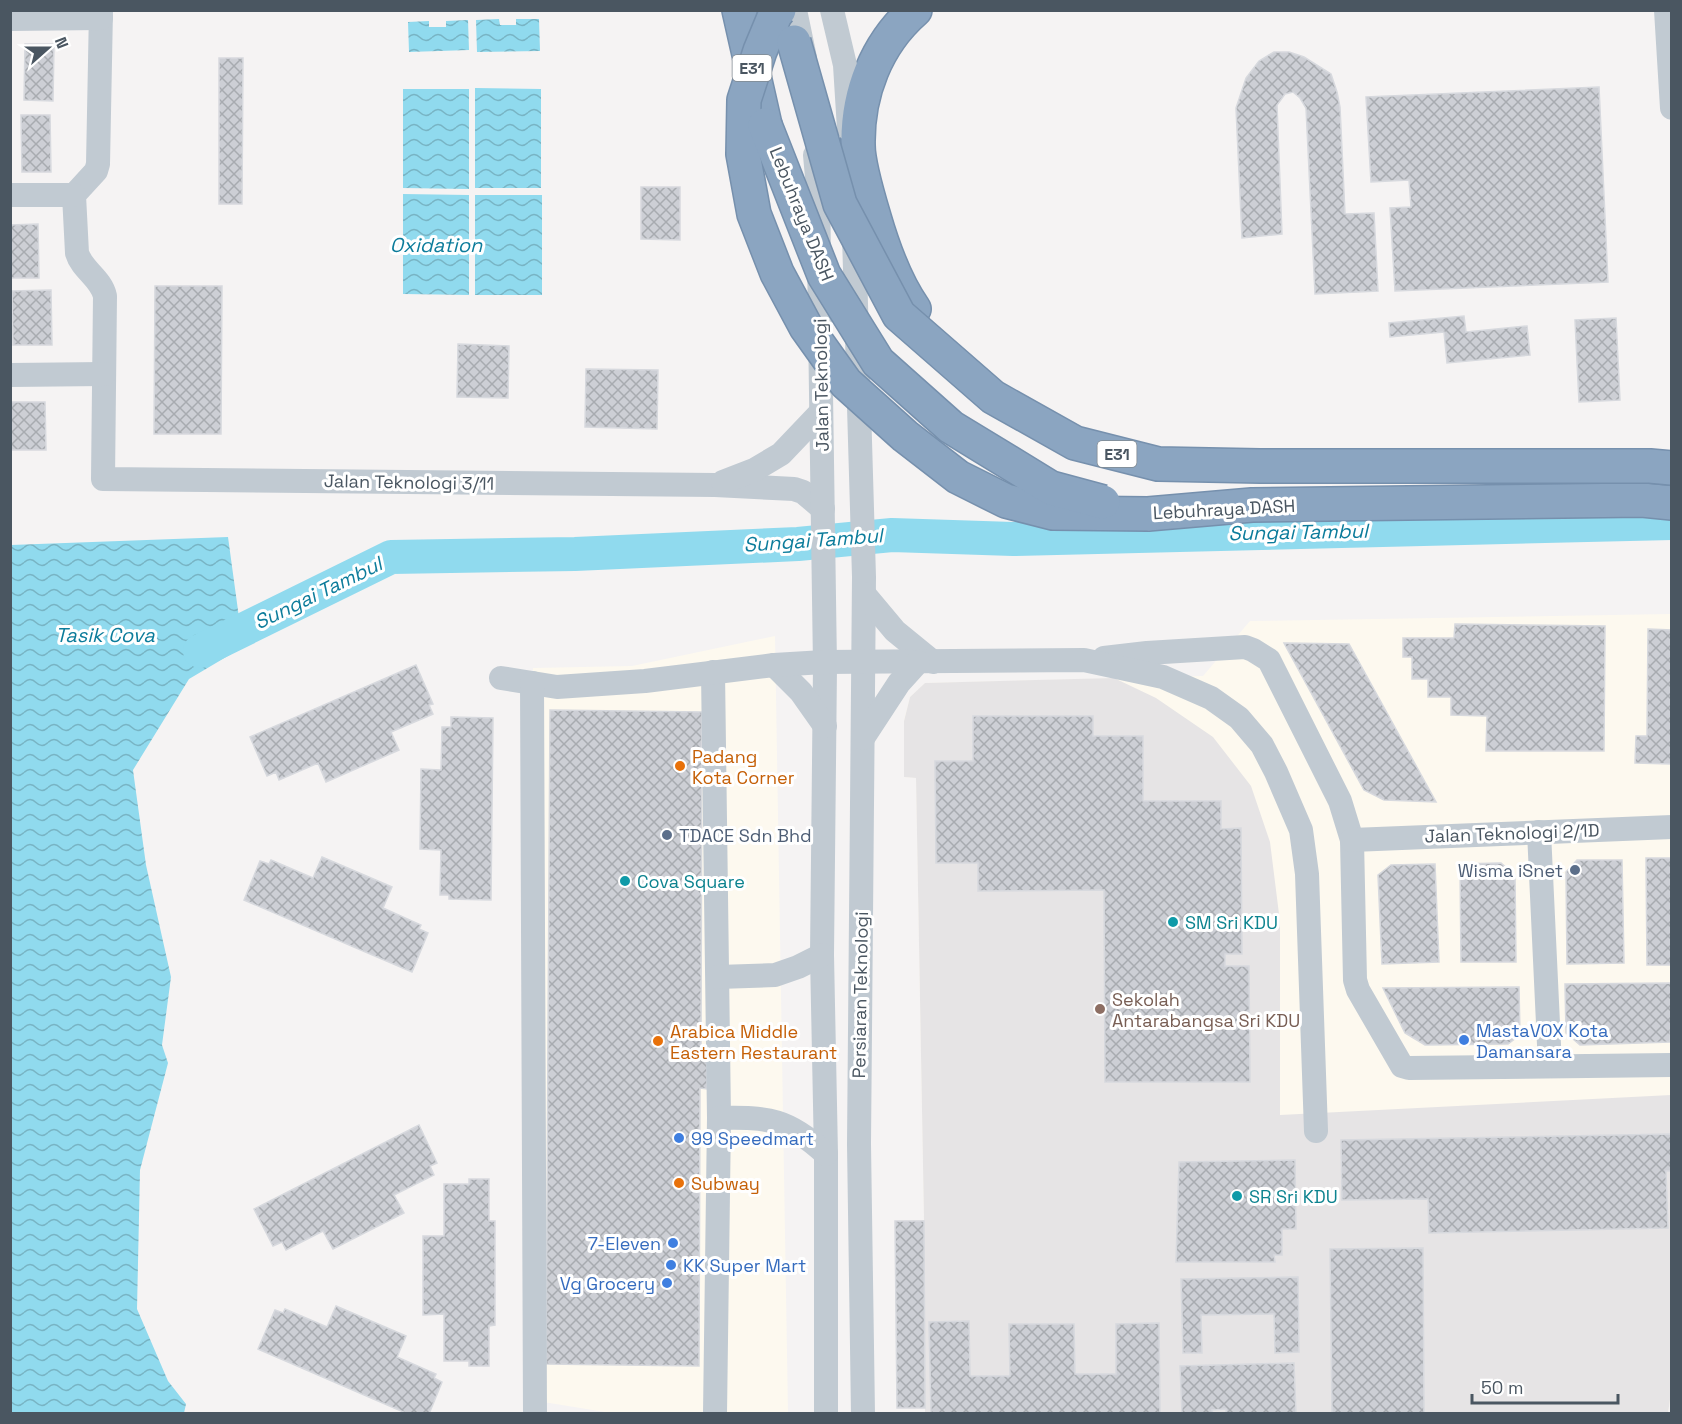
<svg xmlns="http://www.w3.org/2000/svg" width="1682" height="1424" viewBox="0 0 1682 1424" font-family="'Space Grotesk',sans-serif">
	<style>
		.commercial { fill: #fdf9ef }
		.education { fill: #e6e4e5 }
		.water { fill: url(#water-waves) }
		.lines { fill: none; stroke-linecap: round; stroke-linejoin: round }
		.river { stroke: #90daee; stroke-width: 34 }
		.building { fill: url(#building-cross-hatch); stroke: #d7d9de; stroke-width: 1.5 }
		.highway-casing { stroke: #7690ad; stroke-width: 36 }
		.minor { stroke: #c1cad2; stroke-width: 24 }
		.highway { stroke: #8ba5c1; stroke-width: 33 }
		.highway-bridge-casing { stroke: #7690ad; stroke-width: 36; stroke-linecap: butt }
		.highway-bridge { stroke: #8ba5c1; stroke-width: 33 }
		.food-dot { fill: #e8710a; stroke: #fff; stroke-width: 2 }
		.service-dot { fill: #5c6f8a; stroke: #fff; stroke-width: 2 }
		.culture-dot { fill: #0f9aa8; stroke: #fff; stroke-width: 2 }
		.education-dot { fill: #8d6e63; stroke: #fff; stroke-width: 2 }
		.shop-dot { fill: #3f7fe0; stroke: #fff; stroke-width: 2 }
		.labels { text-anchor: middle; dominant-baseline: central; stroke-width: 6; stroke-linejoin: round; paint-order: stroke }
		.shield { fill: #fff; stroke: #808990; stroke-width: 1.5 }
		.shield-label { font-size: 16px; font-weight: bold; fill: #4a5661 }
		.street-label { font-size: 18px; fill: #4a5661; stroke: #fff }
		.food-label { font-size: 18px; fill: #c56008; stroke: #fff; text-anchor: start }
		.service-label { font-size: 18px; fill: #4e5e75; stroke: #fff; text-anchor: start }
		.culture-label { font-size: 18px; fill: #0d838f; stroke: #fff; text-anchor: start }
		.education-label { font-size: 18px; fill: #785e54; stroke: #fff; text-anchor: start }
		.shop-label { font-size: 18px; fill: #366cbe; stroke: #fff; text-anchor: start }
		.water-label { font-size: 20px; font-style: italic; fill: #0c7c9b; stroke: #fff }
	</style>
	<defs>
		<pattern id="water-waves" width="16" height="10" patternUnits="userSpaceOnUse" patternTransform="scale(1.5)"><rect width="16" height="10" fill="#90daee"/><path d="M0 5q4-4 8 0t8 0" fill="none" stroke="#78b4c4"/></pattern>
		<pattern id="building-cross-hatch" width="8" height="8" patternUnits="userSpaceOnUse" patternTransform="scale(1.5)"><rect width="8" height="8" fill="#cdcfd5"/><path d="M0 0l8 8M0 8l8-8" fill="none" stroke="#a8abb0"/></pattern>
	</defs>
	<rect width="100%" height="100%" fill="#f5f3f3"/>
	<g class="commercial">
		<polygon points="1671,614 1672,1386 1668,1413 925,1414 925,1408 897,1408 895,1221 924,1220 916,778 904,777 904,720 910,697 925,683 1203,676 1250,621"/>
		<polygon points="775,636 788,1413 611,1413 525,1399 533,668 632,666"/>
	</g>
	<polygon class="education" points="1114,678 1156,698 1213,737 1251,786 1270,842 1280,922 1280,1115 1671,1095 1672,1386 1668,1413 925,1414 925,1408 897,1408 895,1221 924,1220 916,778 904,777 904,721 910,697 925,683"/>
	<g class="water">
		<polygon points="499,19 500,25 516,25 516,19 539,19 540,51 477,52 476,20"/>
		<polygon points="468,20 469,50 409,52 408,22 429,21 429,27 446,27 446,21"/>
		<polygon points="475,88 541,89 541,188 475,188"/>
		<polygon points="403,89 469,89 469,189 403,188"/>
		<polygon points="403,194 469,195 469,295 403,294"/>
		<rect x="475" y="195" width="67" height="100"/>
		<polygon points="228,537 243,647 189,679 133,770 146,865 171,977 162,1045 168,1063 140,1170 137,1309 168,1381 186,1404 184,1413 11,1413 11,545"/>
	</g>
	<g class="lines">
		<polyline class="river" points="200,651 391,557 575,554 798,544 892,535 1013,539 1672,523"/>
	</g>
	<g class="building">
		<polygon points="25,44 54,44 53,101 24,100"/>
		<polygon points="1274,52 1289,52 1304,57 1331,74 1337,92 1340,107 1345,214 1374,213 1378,291 1315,294 1306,108 1300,98 1293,92 1285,94 1277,105 1282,234 1242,238 1236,108 1246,78 1259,61"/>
		<polygon points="219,58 243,58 242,204 219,204"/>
		<polygon points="1599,87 1608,282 1395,291 1390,208 1411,207 1409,180 1371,182 1366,97"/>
		<polygon points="21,115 50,115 51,172 22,172"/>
		<polygon points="641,187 680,187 680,240 641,239"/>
		<polygon points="38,224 39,278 10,278 10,225"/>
		<polygon points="155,286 222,286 221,434 154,434"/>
		<polygon points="51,290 52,345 13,345 12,291"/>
		<polygon points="1464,316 1466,332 1527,326 1530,355 1447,363 1444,332 1390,337 1389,323"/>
		<polygon points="1616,318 1620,400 1579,402 1575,320"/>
		<polygon points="458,344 509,346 508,398 457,397"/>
		<polygon points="586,369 658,370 657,429 585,427"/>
		<polygon points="10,402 45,402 46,450 10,450"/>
		<polygon points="1455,624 1605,626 1604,751 1486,751 1487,716 1451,715 1451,697 1428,697 1428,679 1412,679 1412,657 1403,657 1403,638 1454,638"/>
		<polygon points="1648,629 1672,630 1672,764 1635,763 1636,736 1647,736"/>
		<polygon points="1284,643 1349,644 1436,802 1384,800 1364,790"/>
		<polygon points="416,665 433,704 429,705 433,714 391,732 399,750 326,782 318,763 279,780 276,772 267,776 250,737"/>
		<polygon points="550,710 702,712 701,1051 707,1051 707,1089 700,1088 699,1366 546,1364"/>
		<polygon points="973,716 1093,716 1093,736 1143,736 1143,801 1221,801 1221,829 1241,828 1242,954 1225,954 1225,966 1249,966 1250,1082 1105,1082 1104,890 978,891 978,863 936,863 935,761 973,761"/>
		<polygon points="451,717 493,718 491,900 449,899 449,895 440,895 441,850 420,849 421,769 441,770 442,727 451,727"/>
		<polygon points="322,857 392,887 383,908 421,925 419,929 428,933 412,972 244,900 260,861 269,864 271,860 313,878"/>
		<polygon points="1646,858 1672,858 1672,965 1647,965"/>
		<polygon points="1577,860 1622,860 1624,963 1567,964 1566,872"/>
		<polygon points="1501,863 1515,875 1516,962 1461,962 1460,864"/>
		<polygon points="1435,864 1439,962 1382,964 1378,875 1391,865"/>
		<polygon points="1672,983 1670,1042 1580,1045 1566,1033 1565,984"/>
		<polygon points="1519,987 1520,1035 1508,1044 1425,1045 1405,1033 1383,988"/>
		<polygon points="419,1125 437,1163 430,1166 434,1175 394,1195 404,1213 333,1249 323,1231 286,1250 282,1242 273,1246 254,1209"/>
		<polygon points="1672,1134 1672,1171 1666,1171 1668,1228 1429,1233 1428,1199 1342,1200 1341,1140"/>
		<polygon points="1295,1160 1296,1229 1282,1229 1282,1255 1274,1255 1275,1262 1176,1262 1179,1162"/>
		<polygon points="469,1179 489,1179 489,1221 495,1221 495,1325 489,1326 489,1366 469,1366 469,1361 444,1361 444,1314 423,1315 423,1236 444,1236 444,1184 469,1184"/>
		<polygon points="895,1221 924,1221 925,1408 897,1408"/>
		<polygon points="1423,1248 1424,1414 1332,1414 1330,1249"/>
		<polygon points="1298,1277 1299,1352 1275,1353 1274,1314 1201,1315 1202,1353 1183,1353 1181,1279"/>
		<polygon points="336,1306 406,1336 397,1357 436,1374 434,1378 442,1382 429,1414 408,1414 258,1349 275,1310 283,1313 285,1309 327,1327"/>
		<polygon points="969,1321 970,1376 1010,1376 1009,1324 1074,1324 1075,1374 1116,1374 1116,1324 1159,1323 1160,1414 931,1414 929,1322"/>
		<polygon points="1294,1363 1296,1414 1226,1414 1226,1409 1212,1410 1213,1414 1182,1414 1180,1366"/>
	</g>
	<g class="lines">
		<defs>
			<g id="highway">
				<polyline points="739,10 765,125"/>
				<path d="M914,309C895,282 883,248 874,217C868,197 858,164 858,145C857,94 876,44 915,10"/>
				<polyline points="1148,514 1252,505 1642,500 1672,503"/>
			</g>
		</defs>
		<use href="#highway" class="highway-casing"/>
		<g class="minor">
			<path d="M101,10L98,164L96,171L74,195L77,253C82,270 101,278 105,296L103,479L715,485L794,489L803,492L823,509"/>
			<polyline points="795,10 805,58"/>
			<polyline points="832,10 845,65 849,129"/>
			<polyline points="1666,10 1672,108"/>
			<polyline points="10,19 101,18"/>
			<polyline points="815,155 818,188 825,666 822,955 826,1154 826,1414"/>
			<polyline points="10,195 74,195"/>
			<polyline points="854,236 864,577 859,1144 863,1414"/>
			<polyline points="10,375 104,374"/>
			<polyline points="723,482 754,470 781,454 821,412"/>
			<polyline points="864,594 895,631 933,662"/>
			<polyline points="1104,658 1147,653 1245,647 1253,650 1269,660 1340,801 1352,840 1355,980 1358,990 1402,1066 1409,1068 1672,1065"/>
			<polyline points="774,665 801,692 825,726"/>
			<polyline points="713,672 719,1118 715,1414"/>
			<polyline points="501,678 557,687 645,681 774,665 824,662 1084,660 1163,677 1211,698 1239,718 1262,745 1276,772 1301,830 1307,874 1316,1131"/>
			<polyline points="532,683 535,1414"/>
			<polyline points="863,738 899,683 918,662"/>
			<polyline points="1539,832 1550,1066"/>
			<polyline points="1352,840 1672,827"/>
			<polyline points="718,977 775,975 798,967 822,955"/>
			<path d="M719,1118C769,1117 788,1119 826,1154"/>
		</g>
		<use href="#highway" class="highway"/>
		<defs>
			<g id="highway-bridge">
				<polyline points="779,10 775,15 760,51 744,100 743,154 754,214 777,273 806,327 846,383 905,436 958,477 1006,501 1053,513 1148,514"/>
				<polyline points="794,42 840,204 899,315 993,397 1075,443 1158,464 1260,466 1650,466 1672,468"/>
				<polyline points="765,125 824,275 878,362 951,427 1051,488 1103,502"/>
			</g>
		</defs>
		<use href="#highway-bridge" class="highway-bridge-casing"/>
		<use href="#highway-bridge" class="highway-bridge"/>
	</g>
	<g class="food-dot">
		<circle cx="680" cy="766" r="6"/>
		<circle cx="658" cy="1041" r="6"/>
		<circle cx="679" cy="1183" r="6"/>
	</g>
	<g class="service-dot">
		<circle cx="667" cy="835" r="6"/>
		<circle cx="1575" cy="870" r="6"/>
	</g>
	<g class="culture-dot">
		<circle cx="625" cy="881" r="6"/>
		<circle cx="1173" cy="922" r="6"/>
		<circle cx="1237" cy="1196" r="6"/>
	</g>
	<circle class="education-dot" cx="1100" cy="1009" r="6"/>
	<g class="shop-dot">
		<circle cx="1464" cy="1040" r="6"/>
		<circle cx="679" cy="1138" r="6"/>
		<circle cx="673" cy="1243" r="6"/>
		<circle cx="671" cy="1265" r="6"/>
		<circle cx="667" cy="1283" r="6"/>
	</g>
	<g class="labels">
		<g class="shield">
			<rect x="732.5" y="55" width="39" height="26" rx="4.5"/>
			<rect x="1097.5" y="441" width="39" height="26" rx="4.5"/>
		</g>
		<g class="shield-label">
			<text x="752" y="68">E31</text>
			<text x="1117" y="454">E31</text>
		</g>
		<g class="street-label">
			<text transform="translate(802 214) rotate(68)">Lebuhraya DASH</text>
			<text transform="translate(821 385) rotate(-91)">Jalan Teknologi</text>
			<text transform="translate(409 482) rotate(1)">Jalan Teknologi 3/11</text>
			<text transform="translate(1224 509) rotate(-3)">Lebuhraya DASH</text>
			<text transform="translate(1512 833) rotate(-2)">Jalan Teknologi 2/1D</text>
			<text transform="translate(860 995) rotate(-89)">Persiaran Teknologi</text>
		</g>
		<g class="food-label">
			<text x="692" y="756">Padang<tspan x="692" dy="21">Kota Corner</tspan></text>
			<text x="670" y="1031">Arabica Middle<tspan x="670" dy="21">Eastern Restaurant</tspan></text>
			<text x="691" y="1183">Subway</text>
		</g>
		<g class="service-label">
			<text x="679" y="835">TDACE Sdn Bhd</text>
			<text x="1563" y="870" text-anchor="end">Wisma iSnet</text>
		</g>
		<g class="culture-label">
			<text x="637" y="881">Cova Square</text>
			<text x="1185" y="922">SM Sri KDU</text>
			<text x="1249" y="1196">SR Sri KDU</text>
		</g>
		<g class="education-label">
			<text x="1112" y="999">Sekolah<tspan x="1112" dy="21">Antarabangsa Sri KDU</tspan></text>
		</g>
		<g class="shop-label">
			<text x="1476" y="1030">MastaVOX Kota<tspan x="1476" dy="21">Damansara</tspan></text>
			<text x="691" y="1138">99 Speedmart</text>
			<text x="661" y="1243" text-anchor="end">7-Eleven</text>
			<text x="683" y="1265">KK Super Mart</text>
			<text x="655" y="1283" text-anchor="end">Vg Grocery</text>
		</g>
		<g class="water-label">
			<text x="436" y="245">Oxidation</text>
			<text transform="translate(1298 532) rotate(-1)">Sungai Tambul</text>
			<text transform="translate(813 540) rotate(-4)">Sungai Tambul</text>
			<text transform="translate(318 593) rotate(-26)">Sungai Tambul</text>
			<text x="105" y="635">Tasik Cova</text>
		</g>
	</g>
	<rect width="1682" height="1424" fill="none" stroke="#4a5661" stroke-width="24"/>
	<g transform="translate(48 48) rotate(69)" stroke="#ffffff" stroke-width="4.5" paint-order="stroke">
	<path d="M0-4.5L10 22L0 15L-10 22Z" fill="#4a5661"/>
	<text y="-9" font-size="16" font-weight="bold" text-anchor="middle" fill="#4a5661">N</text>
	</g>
	<path d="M1472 1394v9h146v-9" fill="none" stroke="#4a5661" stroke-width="3"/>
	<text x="1481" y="1394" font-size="18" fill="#4a5661" stroke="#ffffff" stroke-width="4.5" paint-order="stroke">50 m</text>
</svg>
